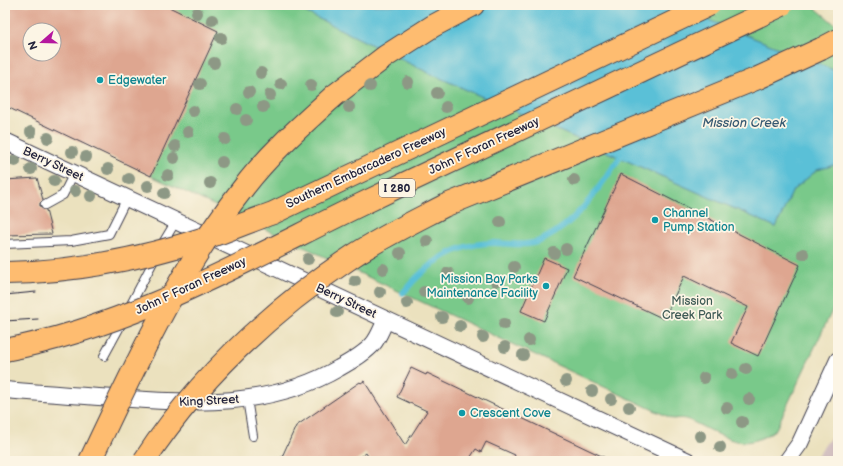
<svg xmlns="http://www.w3.org/2000/svg" width="843" height="466" viewBox="0 0 843 466" font-family="'Balsamiq Sans',sans-serif">
	<style>
		.industrial { fill: #d2bfc0 }
		.green { fill: #79c98a; stroke: #4e7662 }
		.water { fill: #5ac0d7; stroke: #3e7189 }
		.lines { fill: none; stroke-linecap: round; stroke-linejoin: round }
		.stream { stroke: #5ac0d7; stroke-width: 6 }
		.building { fill: #dea690; fill-rule: evenodd }
		.lane-casing { stroke: #403f4f; stroke-width: 10 }
		.street-casing { stroke: #403f4f; stroke-width: 18 }
		.highway-casing { stroke: #403f4f; stroke-width: 24 }
		.lane { stroke: #fff; stroke-width: 8 }
		.street { stroke: #fff; stroke-width: 16 }
		.highway { stroke: #febc70; stroke-width: 22 }
		.tram { stroke: #22223b; stroke-width: 1 }
		.highway-bridge-casing { stroke: #403f4f; stroke-width: 24; stroke-linecap: butt }
		.highway-bridge { stroke: #febc70; stroke-width: 22 }
		.tree { fill: #8d9885 }
		.culture-dot { fill: #0f9aa8; stroke: #fcf5e5; stroke-width: 1.5 }
		.labels { text-anchor: middle; dominant-baseline: central; stroke-width: 3.5; stroke-linejoin: round; paint-order: stroke }
		.shield { fill: #fcf5e5; stroke: #63616e; stroke-width: 1 }
		.shield-label { font-size: 11px; font-weight: bold; fill: #22223b }
		.culture-label { font-size: 12px; fill: #0d838f; stroke: #fcf5e5; text-anchor: start }
		.street-label { font-size: 12px; fill: #22223b; stroke: #fcf5e5 }
		.park-label { font-size: 12px; fill: #405c57; stroke: #fcf5e5 }
		.water-label { font-size: 13px; font-style: italic; fill: #365972; stroke: #fcf5e5 }
	</style>
	<rect width="100%" height="100%" fill="#fcf5e5"/>
	<filter id="ink" filterUnits="userSpaceOnUse"><feTurbulence type="fractalNoise" baseFrequency=".025" numOctaves="2"/><feDisplacementMap in="SourceGraphic" scale="8" xChannelSelector="R" yChannelSelector="G"/><feConvolveMatrix kernelMatrix="1 2 1 2 8 2 1 2 1" color-interpolation-filters="sRGB"/></filter>
	<filter id="wash" filterUnits="userSpaceOnUse"><feTurbulence type="fractalNoise" baseFrequency=".012" numOctaves="4" result="noise"/><feDisplacementMap in="SourceGraphic" scale="16" xChannelSelector="R" yChannelSelector="G"/><feGaussianBlur stdDeviation="0.9" result="paint"/><feColorMatrix in="noise" values="0 0 0 0 0 0 0 0 0 0 0 0 0 0 0 0 0 1.4 0 .05"/><feComposite in="paint" operator="in"/></filter>
	<g filter="url(#wash)">
		<rect width="100%" height="100%" fill="#ebe1be"/>
		<polygon class="industrial" points="838,427 838,461 814,461 814,460"/>
		<g class="green">
			<path d="M165,5H291L431,74L776,227L793,190L817,170L838,164V298L776,429C746,452 730,440 699,425C689,420 685,417 673,419L151,176Z"/>
			<polygon points="671,5 812,5 838,27 838,78 836,71"/>
		</g>
		<polygon class="water" points="291,5 671,5 836,71 838,78 838,164 817,170 793,190 776,227 431,74"/>
		<g class="lines">
			<path class="stream" d="M403,293C426,264 457,242 496,243C512,244 529,247 544,239C578,222 599,188 620,157"/>
		</g>
		<g id="blocks">
			<g class="building">
				<path d="M5,5H165L218,31L151,176L5,106ZM30,30H54V54H30Z"/>
				<polygon points="621,174 800,265 758,356 731,343 748,307 684,276 664,319 573,276"/>
				<polygon points="37,178 43,200 40,203 40,207 46,210 52,234 5,235 5,180"/>
				<polygon points="544,258 567,268 544,321 521,311"/>
				<polygon points="411,368 426,375 427,373 612,461 513,461 515,455 486,442 481,452 476,449 468,461 371,461 366,453 355,461 280,461 296,426 360,382 361,383 364,381 405,445 427,411 397,397"/>
			</g>
		</g>
	</g>
	<g filter="url(#ink)">
		<use href="#blocks" fill-opacity="0" stroke="#403f4f" stroke-width="1"/>
		<g class="lines">
			<defs>
				<g id="lane">
					<polyline points="45,205 63,195 74,173"/>
					<polyline points="5,244 71,241 109,234 127,198"/>
					<polyline points="129,308 164,241 176,221"/>
					<polyline points="104,356 123,321"/>
					<polyline points="247,399 253,436"/>
				</g>
				<g id="street">
					<polyline points="5,141 688,461"/>
					<path d="M5,390C42,393 80,396 117,398C192,404 271,408 339,368C350,362 364,354 373,344C379,337 382,327 386,320"/>
					<polyline points="787,461 800,443 838,360"/>
				</g>
				<g id="highway">
					<polyline points="821,49 838,40"/>
					<polyline points="335,95 386,56 433,26 473,5"/>
				</g>
			</defs>
			<use href="#lane" class="lane-casing"/>
			<use href="#street" class="street-casing"/>
			<use href="#highway" class="highway-casing"/>
			<use href="#lane" class="lane"/>
			<use href="#street" class="street"/>
			<use href="#highway" class="highway"/>
			<g class="tram">
				<polyline points="5,295 36,292"/>
				<polyline points="5,321 38,319"/>
			</g>
			<defs>
				<g id="highway-bridge">
					<path d="M5,273C72,272 141,259 205,238C228,231 250,221 273,213L709,5"/>
					<path d="M5,350C133,326 248,259 364,203C503,136 643,71 782,5"/>
					<path d="M90,461C135,366 178,270 244,187C270,153 303,124 335,95"/>
					<path d="M144,461C198,379 272,310 353,256C382,237 413,222 444,206L758,78L821,49"/>
				</g>
			</defs>
			<use href="#highway-bridge" class="highway-bridge-casing"/>
			<use href="#highway-bridge" class="highway-bridge"/>
		</g>
		<g class="tree">
			<circle cx="197" cy="13" r="6"/>
			<circle cx="212" cy="20" r="6"/>
			<circle cx="221" cy="38" r="6"/>
			<circle cx="214" cy="63" r="6"/>
			<circle cx="261" cy="73" r="6"/>
			<circle cx="408" cy="82" r="6"/>
			<circle cx="200" cy="84" r="6"/>
			<circle cx="281" cy="84" r="6"/>
			<circle cx="311" cy="85" r="6"/>
			<circle cx="370" cy="86" r="6"/>
			<circle cx="249" cy="92" r="6"/>
			<circle cx="437" cy="93" r="6"/>
			<circle cx="270" cy="95" r="6"/>
			<circle cx="263" cy="107" r="6"/>
			<circle cx="349" cy="107" r="6"/>
			<circle cx="446" cy="107" r="6"/>
			<circle cx="237" cy="109" r="6"/>
			<circle cx="193" cy="111" r="6"/>
			<circle cx="246" cy="120" r="6"/>
			<circle cx="31" cy="132" r="6"/>
			<circle cx="188" cy="132" r="6"/>
			<circle cx="48" cy="138" r="6"/>
			<circle cx="225" cy="139" r="6"/>
			<circle cx="175" cy="146" r="6"/>
			<circle cx="72" cy="152" r="6"/>
			<circle cx="86" cy="157" r="6"/>
			<circle cx="174" cy="158" r="6"/>
			<circle cx="15" cy="161" r="6"/>
			<circle cx="222" cy="162" r="6"/>
			<circle cx="31" cy="169" r="6"/>
			<circle cx="108" cy="169" r="6"/>
			<circle cx="168" cy="175" r="6"/>
			<circle cx="129" cy="179" r="6"/>
			<circle cx="574" cy="180" r="6"/>
			<circle cx="54" cy="181" r="6"/>
			<circle cx="210" cy="183" r="6"/>
			<circle cx="148" cy="186" r="6"/>
			<circle cx="75" cy="191" r="6"/>
			<circle cx="164" cy="193" r="6"/>
			<circle cx="91" cy="196" r="6"/>
			<circle cx="500" cy="222" r="6"/>
			<circle cx="427" cy="241" r="6"/>
			<circle cx="566" cy="249" r="6"/>
			<circle cx="400" cy="253" r="6"/>
			<circle cx="554" cy="253" r="6"/>
			<circle cx="803" cy="254" r="6"/>
			<circle cx="308" cy="259" r="6"/>
			<circle cx="514" cy="267" r="6"/>
			<circle cx="383" cy="269" r="6"/>
			<circle cx="448" cy="273" r="6"/>
			<circle cx="355" cy="281" r="6"/>
			<circle cx="496" cy="281" r="6"/>
			<circle cx="380" cy="292" r="6"/>
			<circle cx="424" cy="292" r="6"/>
			<circle cx="468" cy="298" r="6"/>
			<circle cx="407" cy="303" r="6"/>
			<circle cx="337" cy="312" r="6"/>
			<circle cx="442" cy="317" r="6"/>
			<circle cx="504" cy="324" r="6"/>
			<circle cx="460" cy="326" r="6"/>
			<circle cx="483" cy="337" r="6"/>
			<circle cx="529" cy="340" r="6"/>
			<circle cx="505" cy="347" r="6"/>
			<circle cx="523" cy="355" r="6"/>
			<circle cx="746" cy="369" r="6"/>
			<circle cx="732" cy="374" r="6"/>
			<circle cx="704" cy="378" r="6"/>
			<circle cx="566" cy="381" r="6"/>
			<circle cx="592" cy="391" r="6"/>
			<circle cx="611" cy="399" r="6"/>
			<circle cx="749" cy="399" r="6"/>
			<circle cx="629" cy="407" r="6"/>
			<circle cx="727" cy="408" r="6"/>
			<circle cx="742" cy="422" r="6"/>
			<circle cx="700" cy="436" r="6"/>
			<circle cx="720" cy="447" r="6"/>
		</g>
	</g>
	<g class="culture-dot">
		<circle cx="100" cy="80" r="4"/>
		<circle cx="655" cy="220" r="4"/>
		<circle cx="546" cy="286" r="4"/>
		<circle cx="462" cy="413" r="4"/>
	</g>
	<g class="labels">
		<rect class="shield" x="379" y="179" width="36" height="18" rx="3"/>
		<g class="shield-label">
			<text x="397" y="188">I 280</text>
		</g>
		<g class="culture-label">
			<text x="108" y="80">Edgewater</text>
			<text x="663" y="213">Channel<tspan x="663" dy="14">Pump Station</tspan></text>
			<text x="538" y="279" text-anchor="end">Mission Bay Parks<tspan x="538" dy="14">Maintenance Facility</tspan></text>
			<text x="470" y="413">Crescent Cove</text>
		</g>
		<g class="street-label">
			<text transform="translate(484 146) rotate(-25)">John F Foran Freeway</text>
			<text transform="translate(53 164) rotate(25)">Berry Street</text>
			<text transform="translate(366 168) rotate(-25)">Southern Embarcadero Freeway</text>
			<text transform="translate(191 286) rotate(-25)">John F Foran Freeway</text>
			<text transform="translate(346 301) rotate(25)">Berry Street</text>
			<text transform="translate(209 401) rotate(-3)">King Street</text>
		</g>
		<g class="park-label">
			<text x="692" y="301">Mission<tspan x="692" dy="14">Creek Park</tspan></text>
		</g>
		<g class="water-label">
			<text x="744" y="123">Mission Creek</text>
		</g>
	</g>
	<rect width="843" height="466" fill="none" stroke="#fcf5e5" stroke-width="20"/>
	<g transform="translate(42 42) rotate(250)"><circle r="19" fill="#fcf5e5" stroke="#a5a1a1"/>
	<path d="M0-3L7 15L0 10L-7 15Z" fill="#b5179e"/>
	<text y="-6" font-size="11" font-weight="bold" text-anchor="middle" fill="#22223b">N</text>
	</g>
</svg>
